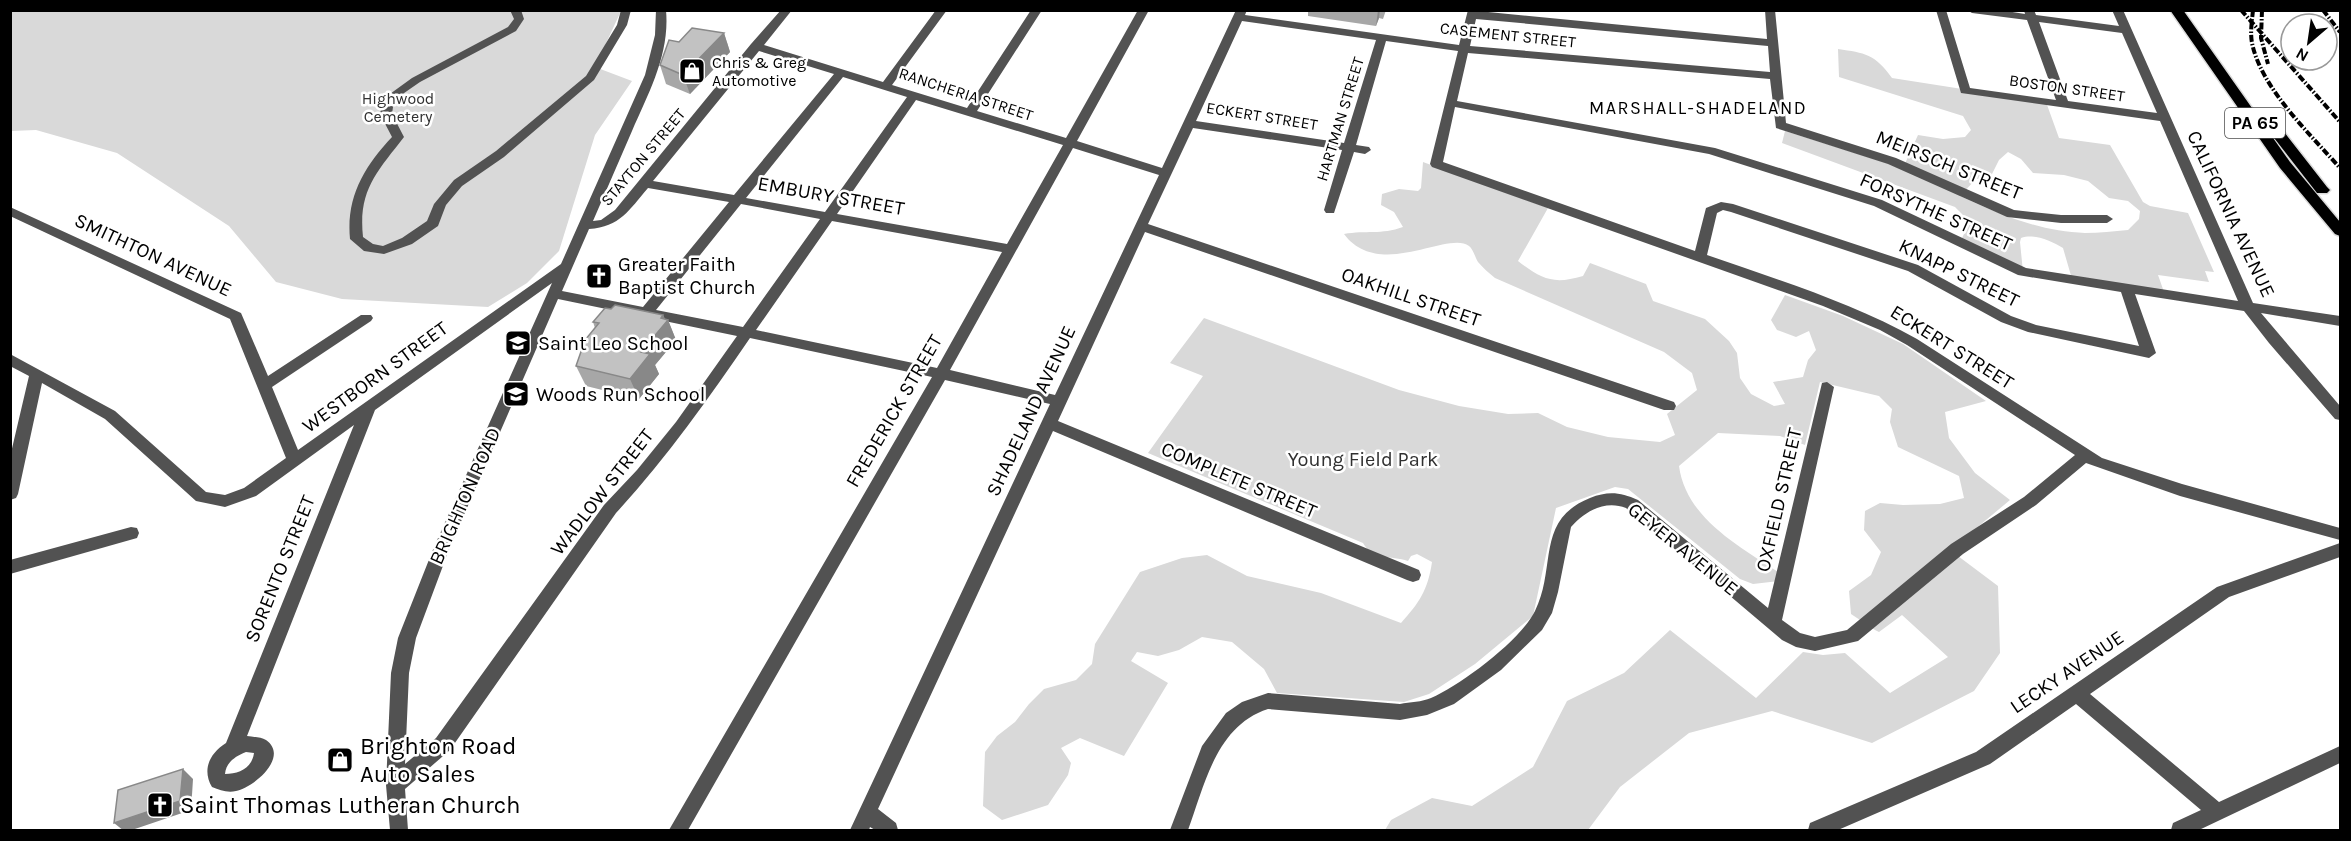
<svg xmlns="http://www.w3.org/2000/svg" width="2351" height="841" viewBox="0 0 2351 841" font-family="Karla,sans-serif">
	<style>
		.green { fill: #d9d9d9; fill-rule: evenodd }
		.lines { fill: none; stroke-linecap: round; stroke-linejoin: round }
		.highway-casing { stroke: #dbdbdb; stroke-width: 3 }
		.minor { fill: #525252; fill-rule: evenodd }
		.highway { fill: #000; fill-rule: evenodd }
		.rail { stroke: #000; stroke-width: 4; stroke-dasharray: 7 2 1.5 2; stroke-linecap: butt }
		.wall { fill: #a7a7a7 }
		.shaded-wall { fill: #888 }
		.building { fill: #c2c2c2; stroke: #888; stroke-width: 1.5 }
		.labels { text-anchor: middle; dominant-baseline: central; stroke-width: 5; stroke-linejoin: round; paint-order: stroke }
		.far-street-label { font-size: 16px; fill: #000; stroke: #fff }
		.far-poi-label { font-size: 16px; fill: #000; stroke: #fff; text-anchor: start }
		.far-park-label { font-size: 16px; fill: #303030; stroke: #fff }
		.far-neighbourhood-label { font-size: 18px; letter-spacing: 1.5px; fill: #000; stroke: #fff }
		.shield { fill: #fff; stroke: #4c4c4c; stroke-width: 1.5 }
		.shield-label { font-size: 18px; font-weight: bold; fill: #000 }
		.street-label { font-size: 20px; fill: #000; stroke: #fff }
		.poi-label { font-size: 20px; fill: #000; stroke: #fff; text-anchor: start }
		.park-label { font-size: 20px; fill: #303030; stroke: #fff }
		.near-poi-label { font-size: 24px; fill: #000; stroke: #fff; text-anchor: start }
	</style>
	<rect width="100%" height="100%" fill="#fff"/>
	<g class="green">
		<polygon points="10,11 621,11 595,67 632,81 595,135 559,251 527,283 488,307 342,299 276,282 229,226 117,153 36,130 11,131"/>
		<path d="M1838,49C1865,53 1875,54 1892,78L2046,102L2059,138L2110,145L2143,202L2150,206L2188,213L2214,272L2205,271L2209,282L2158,275L2164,292L2072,279L2063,248C2051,241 2034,233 2021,238L2020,242L2023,272L1960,242L1970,222L1955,207L1782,143L1785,131L1903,168L1918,135L1943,139L1965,137L1971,130L1963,116L1839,77ZM2008,152L2021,159L2033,173L2064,175L2088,181L2109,198L2128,201L2140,211L2139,219L2128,230C2114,231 2099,233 2085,233C2042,232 1998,214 1960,196L1976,179L1990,178L1999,160Z"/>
		<path d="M1423,162L1548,208L1518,261C1541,279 1553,285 1583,276L1590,263L1646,284L1653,301L1705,319L1729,341L1737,353L1740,378L1751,394L1774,406L1785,404L1773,382L1803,377L1808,360L1816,350L1809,331L1796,337L1777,330L1771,320L1785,295L1843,316L1903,344L1986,401L1945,412L1949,438L1975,473L2010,500L1950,550L1998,586L2000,653L1974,691L1872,743L1772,711L1689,733L1620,787L1588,830H1385L1391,820L1432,798L1472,806L1533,767L1567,701L1624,673L1670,630L1756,698L1803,652L1823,655L1845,653L1890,693L1948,657L1902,615L1879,632L1875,630L1851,614L1849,591L1871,575L1881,552L1864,530L1865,511L1880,503L1903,505L1940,504L1964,498L1959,476L1898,447L1890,422L1892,409L1879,396L1820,382L1805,445L1780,436L1718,433L1679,466C1686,519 1741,547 1781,574L1779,581L1753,584L1740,579L1628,489L1615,487L1556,508L1533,616L1475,664L1429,694L1404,702L1277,693L1264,669L1232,642L1202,637L1179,650L1158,656L1137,652L1131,661L1168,683L1124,756L1080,738L1061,748L1071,763L1068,775L1048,805L1002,820L983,806L985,752L997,736L1015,722L1029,704L1044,689L1076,680L1092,664L1095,644L1140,572L1182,558L1207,555L1247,576L1321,593L1401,623C1419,603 1428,590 1432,562L1417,554L1411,556L1408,561C1391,555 1373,561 1363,543L1148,453L1203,376L1170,363L1204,318L1399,390L1459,406L1508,414L1538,413L1567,427L1608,437L1660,442L1675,435L1667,414L1697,390L1692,373L1664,352L1495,278C1489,273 1483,268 1478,262C1475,257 1473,249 1469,246C1448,230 1379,281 1344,234C1366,230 1381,235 1403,227L1394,212L1381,205L1382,194L1399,189L1418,191L1421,188Z"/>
	</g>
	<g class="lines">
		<defs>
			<g id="highway">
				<polygon points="2170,10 2183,10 2290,162 2340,222 2340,236 2335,234 2280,168"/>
				<polygon points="2276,127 2281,128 2327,187 2330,190 2327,193 2317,193 2271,134 2269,131 2271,128"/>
			</g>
		</defs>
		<use href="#highway" class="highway-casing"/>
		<g class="minor">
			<path d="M510,10H521L524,19L516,31L420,82L394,100L392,114L404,137C377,172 358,190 363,237L373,244L383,246L402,238L427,221L434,204L454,180L496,151L586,76L617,25L621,10H631L627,25L594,80L504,157L462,186L446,205L438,226L412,244L384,254L364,251L350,239C346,197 364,167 392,137L380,114L383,99L412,78L508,27L514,19Z"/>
			<path d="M656,10H666C670,54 649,92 632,131C619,161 606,191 593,221L601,220L615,210L751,44L781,10H792L764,45L883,82L936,10H947L892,85L967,108L1031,10H1042L977,111L1066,138L1138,10H1149L1077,141L1162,168L1236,10H1247L1245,15L1459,45L1468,10L1767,39L1765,10H1775L1786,123L1896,158L2014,210L2061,215H2107L2113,219L2107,223H2061L2007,217L1888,164L1776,128L1770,79L1468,53L1457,101L1715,148L1882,200L2026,268L2238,301L2160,121L1961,93L1936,10H1946L1970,88L2056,100L2027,20L1972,13L1967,10H2000L2025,14L2024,10H2034L2036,15L2119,26L2112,10H2123L2253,303L2340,316V326L2261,313L2340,406V420L2335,419L2269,343L2244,311L2135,294L2156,353L2149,358L2028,332L2001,322L1908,271L1731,212L1723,210L1717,213L1707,255C1778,280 1851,302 1917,339L2102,458L2182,484L2340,528V540L2180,496L2086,463L2036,505L1963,554L1858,641L1815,651L1796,647L1782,640L1626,508C1605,500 1585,511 1571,527L1558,592L1552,613L1542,630L1501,670L1454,704L1427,715L1400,720L1268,709C1216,726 1205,784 1188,830H1170L1202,746L1226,713L1242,702L1268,693L1400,704C1410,702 1422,702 1431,698C1461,685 1521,640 1535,611C1557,567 1535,520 1590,498C1608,491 1620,492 1638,500L1768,608L1822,383L1827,382L1834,387L1782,620L1800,633L1815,637L1847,630L1951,544L2024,497L2075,455L1907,345L1880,330L1823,306L1432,167L1430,164L1458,51L1386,41L1356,145L1369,147L1371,150L1365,154L1354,152L1334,213H1326L1324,210L1342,150L1193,128L1148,224L1674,402L1676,406L1674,410H1664L1145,232L1058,421L1419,570L1421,575L1419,580L1413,582L1407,580L1053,431L878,809L896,823L898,830H875L870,827L869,830H850L1050,404L945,380L688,830H669L932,377L750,338C708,399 666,459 616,513L450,750L405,789L408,830H390L386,785L391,673L398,638L434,547L552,283L375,410L247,736C253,737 261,737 266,740C290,757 253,788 236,791C227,793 220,790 212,787C202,770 209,754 226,743L354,425L256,496L225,507L196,501L105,419L42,383L18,494L16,498L10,500V457L29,376L10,366V354L115,411L206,492L225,495L244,488L286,458L230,319L10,216V207L241,313L268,376L361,315H371L373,318L371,321L272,387L298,450L561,264L645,75L655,35ZM1476,19L1768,46L1770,72L1470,46ZM1242,21L1376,40L1344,143L1196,121ZM2039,22L2122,33L2157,113L2068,101ZM759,51L834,74L734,195L653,181ZM843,77L907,97L825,212L746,198ZM916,100L1063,145L1007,244L837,214ZM1455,107L1709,154L1874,206L2018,275L2121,292L2139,346L2036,325L2011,316L1918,265L1733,204L1721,202L1706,208L1695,251L1443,162ZM1073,148L1159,175L1055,395L950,370ZM648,188L729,202L643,307L562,291L589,229C620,227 629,210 648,188ZM741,204L820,219L743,327L656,310ZM832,221L1002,252L937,368L756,330ZM558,299L737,336L676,422L637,470L604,505L436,738L405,764L409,673L416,638L450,547ZM246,752L254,753C252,768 239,774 225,774C226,762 236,756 246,752Z"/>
			<polygon points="131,527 137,528 139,533 137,538 10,574 10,560"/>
			<polygon points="2340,543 2340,557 2229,597 2090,694 2219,802 2340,746 2340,763 2199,830 2171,830 2173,823 2201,810 2076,704 1990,764 1838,830 1808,830 1810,823 1976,752 2217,587"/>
		</g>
		<use href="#highway" class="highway"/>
		<g class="rail">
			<polyline points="2241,10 2340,122"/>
			<path d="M2253,10C2252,21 2250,32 2252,43C2261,88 2310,134 2340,168"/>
			<polyline points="2262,10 2261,38 2268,64"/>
			<polyline points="2323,10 2340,32"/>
		</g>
	</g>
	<g class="wall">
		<polygon points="1304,10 1386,10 1383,19 1379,18 1376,26 1308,16 1308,12"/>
		<polygon points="724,33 730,52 690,94 666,84 660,65 679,42"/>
		<polygon points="663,315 665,319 668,320 676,340 655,365 659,374 639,399 586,386 576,366 595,328 593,322"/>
	</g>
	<g class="shaded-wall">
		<polygon points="1378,10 1380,10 1379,18 1376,26"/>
		<polygon points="724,33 730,52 690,94 683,75"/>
		<polygon points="663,315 666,322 668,320 676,340 655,365 659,374 639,399 630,379 641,352"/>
		<polygon points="183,769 193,779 191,810 129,831 124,831 114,823"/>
	</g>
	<g class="building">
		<polygon points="692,28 724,33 683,75 660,65 669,40 679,42"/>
		<polygon points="615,305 663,315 661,318 668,320 641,352 650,354 630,379 576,366 585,340 599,323 593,322 605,308 611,309"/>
		<polygon points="183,769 180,801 114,823 118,790"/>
	</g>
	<defs>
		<symbol id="shop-square" viewBox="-11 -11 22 22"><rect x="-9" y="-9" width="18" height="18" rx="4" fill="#000" stroke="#fff"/><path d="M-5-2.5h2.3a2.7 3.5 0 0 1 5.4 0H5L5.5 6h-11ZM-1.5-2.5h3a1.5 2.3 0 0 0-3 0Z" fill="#fff"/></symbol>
		<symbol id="church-square" viewBox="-11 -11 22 22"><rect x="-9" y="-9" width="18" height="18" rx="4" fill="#000" stroke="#fff"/><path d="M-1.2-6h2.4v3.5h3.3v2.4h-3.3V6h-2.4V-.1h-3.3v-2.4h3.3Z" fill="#fff"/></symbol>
		<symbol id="school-square" viewBox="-11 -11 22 22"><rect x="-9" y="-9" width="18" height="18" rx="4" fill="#000" stroke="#fff"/><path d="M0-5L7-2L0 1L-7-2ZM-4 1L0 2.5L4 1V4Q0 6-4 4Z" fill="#fff"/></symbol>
	</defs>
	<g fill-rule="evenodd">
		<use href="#shop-square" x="677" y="56" width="30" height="30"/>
		<use href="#church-square" x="584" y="261" width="30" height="30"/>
		<use href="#school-square" x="503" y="328" width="30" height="30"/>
		<use href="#school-square" x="501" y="379" width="30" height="30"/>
		<use href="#shop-square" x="325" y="745" width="30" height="30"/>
		<use href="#church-square" x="145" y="790" width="30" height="30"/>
	</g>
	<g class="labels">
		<g class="far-street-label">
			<text transform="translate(1508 35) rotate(6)">CASEMENT STREET</text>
			<text transform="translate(2067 88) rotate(8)">BOSTON STREET</text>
			<text transform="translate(966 94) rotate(18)">RANCHERIA STREET</text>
			<text transform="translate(1262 116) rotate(9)">ECKERT STREET</text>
			<text transform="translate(1340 119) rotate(-73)">HARTMAN STREET</text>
			<text transform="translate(643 157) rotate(-50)">STAYTON STREET</text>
		</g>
		<g class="far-poi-label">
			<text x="712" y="62">Chris &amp; Greg<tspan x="712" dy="18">Automotive</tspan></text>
		</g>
		<g class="far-park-label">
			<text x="398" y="98">Highwood<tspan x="398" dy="18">Cemetery</tspan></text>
		</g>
		<g class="far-neighbourhood-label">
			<text x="1698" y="108">MARSHALL-SHADELAND</text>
		</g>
		<rect class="shield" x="2225" y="108" width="60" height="30" rx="4.5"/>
		<g class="shield-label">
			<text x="2255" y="123">PA 65</text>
		</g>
		<g class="street-label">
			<text transform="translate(1949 165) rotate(22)">MEIRSCH STREET</text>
			<text transform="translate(831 196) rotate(10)">EMBURY STREET</text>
			<text transform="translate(1936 212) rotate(24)">FORSYTHE STREET</text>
			<text transform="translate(2231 214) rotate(65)">CALIFORNIA AVENUE</text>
			<text transform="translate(153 255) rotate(25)">SMITHTON AVENUE</text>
			<text transform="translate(1959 273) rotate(26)">KNAPP STREET</text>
			<text transform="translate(1411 297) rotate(19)">OAKHILL STREET</text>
			<text transform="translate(1952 347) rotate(32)">ECKERT STREET</text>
			<text transform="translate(375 377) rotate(-36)">WESTBORN STREET</text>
			<text transform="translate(894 411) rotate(-60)">FREDERICK STREET</text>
			<text transform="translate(1031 411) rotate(-65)">SHADELAND AVENUE</text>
			<text transform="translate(1239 480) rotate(23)">COMPLETE STREET</text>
			<text transform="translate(602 492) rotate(-52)">WADLOW STREET</text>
			<text transform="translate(465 496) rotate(-66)">BRIGHTON ROAD</text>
			<text transform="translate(1779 500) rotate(-77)">OXFIELD STREET</text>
			<text transform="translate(1683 549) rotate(39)">GEYER AVENUE</text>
			<text transform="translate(280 569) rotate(-68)">SORENTO STREET</text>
			<text transform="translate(2067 672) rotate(-34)">LECKY AVENUE</text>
		</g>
		<g class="poi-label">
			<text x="618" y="264">Greater Faith<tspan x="618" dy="23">Baptist Church</tspan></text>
			<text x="538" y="343">Saint Leo School</text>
			<text x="536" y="394">Woods Run School</text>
		</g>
		<g class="park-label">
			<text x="1363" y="459">Young Field Park</text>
		</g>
		<g class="near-poi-label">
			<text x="360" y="746">Brighton Road<tspan x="360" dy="28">Auto Sales</tspan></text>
			<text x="180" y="805">Saint Thomas Lutheran Church</text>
		</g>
	</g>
	<rect width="2351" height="841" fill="none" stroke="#000000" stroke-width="24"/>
	<g transform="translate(2309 42) rotate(209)"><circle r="28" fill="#ffffff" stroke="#999999" stroke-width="1.5"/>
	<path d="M0-4.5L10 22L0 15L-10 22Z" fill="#000000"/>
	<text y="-9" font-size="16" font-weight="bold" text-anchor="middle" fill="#000000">N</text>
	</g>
</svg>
